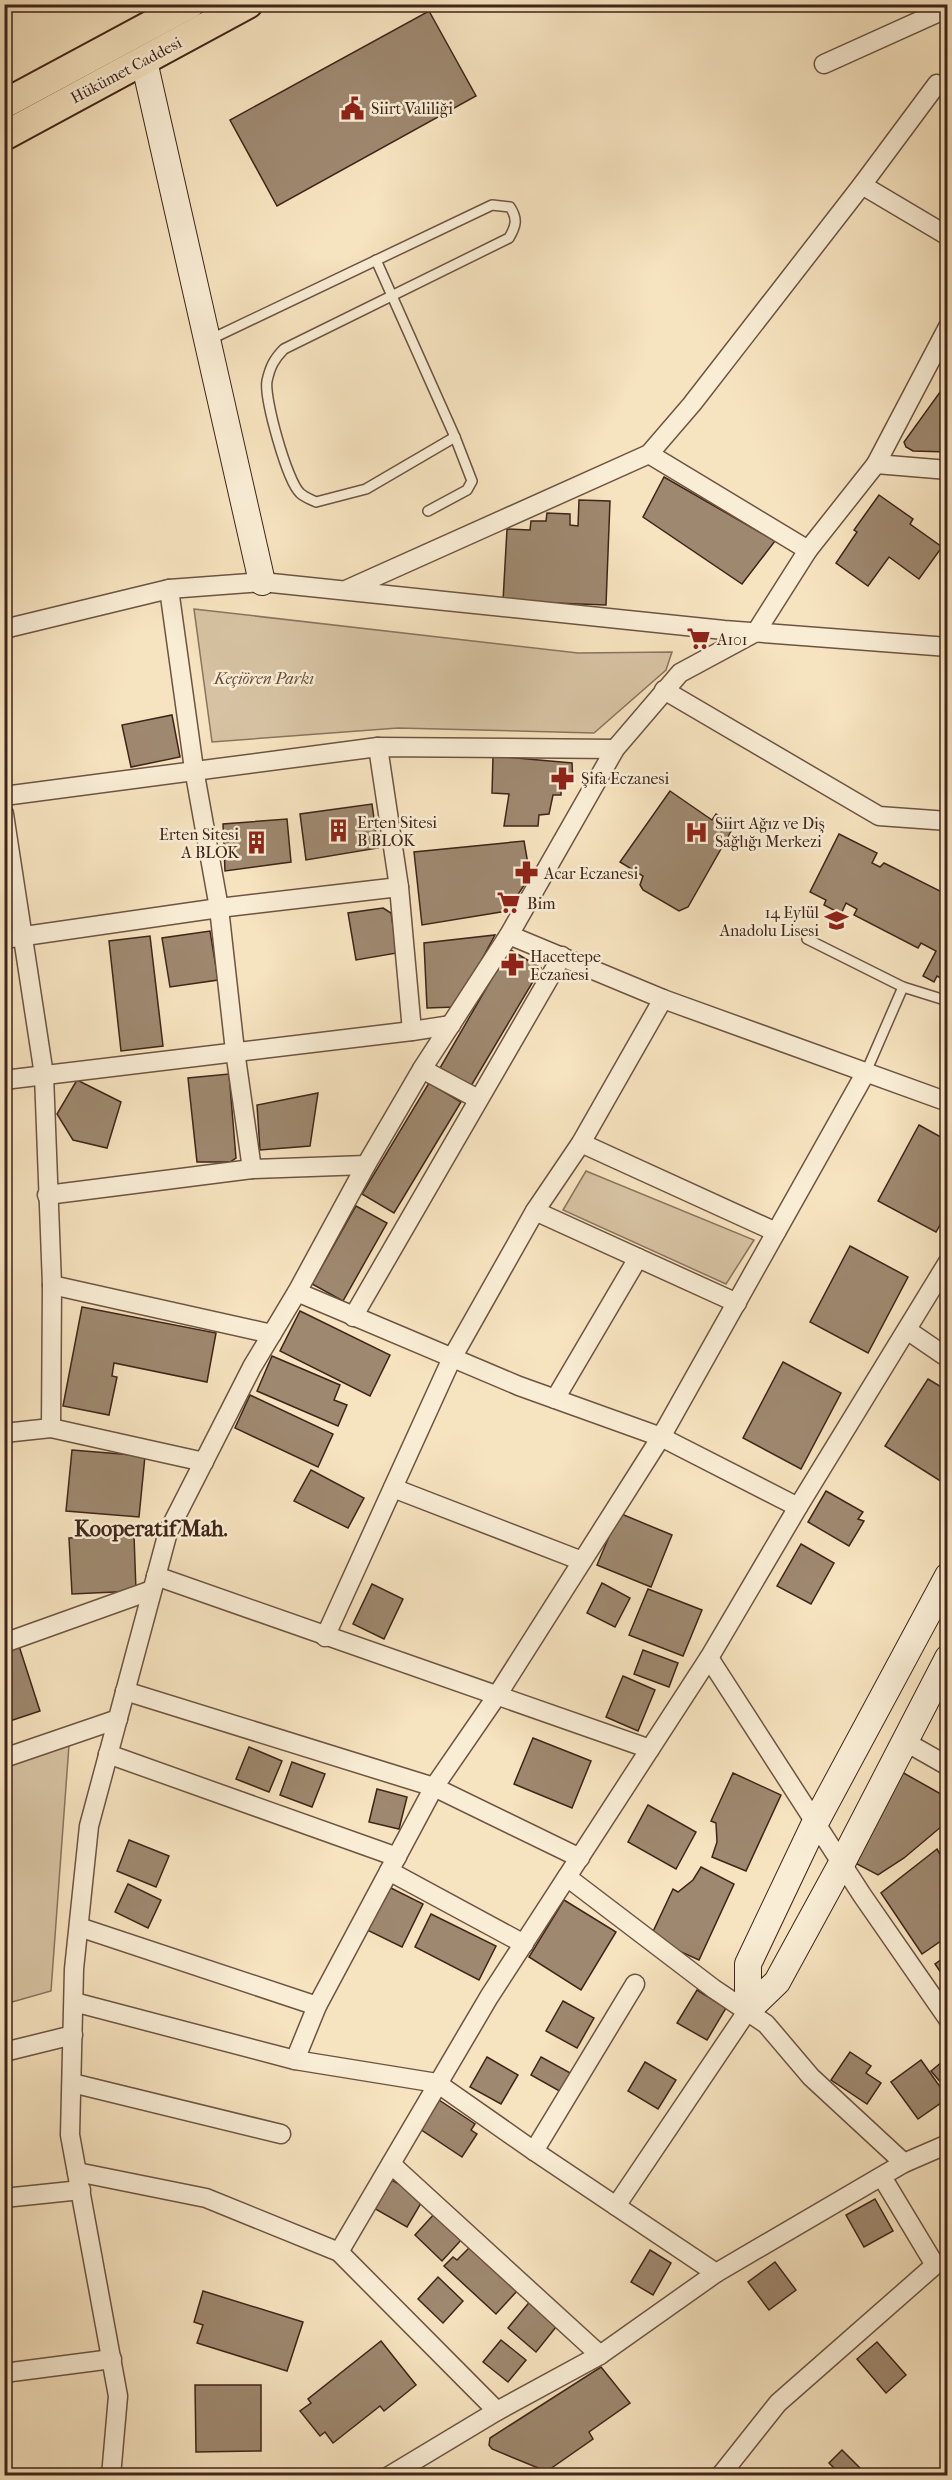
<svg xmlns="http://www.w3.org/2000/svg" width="952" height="2480" viewBox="0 0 952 2480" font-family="'IM FELL French Canon',serif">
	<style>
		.green { fill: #d7c3a3; stroke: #8b745e; stroke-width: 1.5 }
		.building { fill: #9e886f; stroke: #3f2519; stroke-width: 1.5 }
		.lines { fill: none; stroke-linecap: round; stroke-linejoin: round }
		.lane-casing { stroke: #6d5442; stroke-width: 12 }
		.street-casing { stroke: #6d5442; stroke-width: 21 }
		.secondary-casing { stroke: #3f2519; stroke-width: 28 }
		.primary-casing { stroke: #3f2519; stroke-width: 32 }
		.lane { stroke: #f9edd5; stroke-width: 9 }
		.street { stroke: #f9edd5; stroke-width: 18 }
		.secondary { stroke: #f9edd5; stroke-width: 26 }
		.primary { stroke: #f6e3bf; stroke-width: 28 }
		.labels { text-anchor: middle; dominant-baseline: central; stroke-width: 5; stroke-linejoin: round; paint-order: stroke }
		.street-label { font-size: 16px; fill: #3f2519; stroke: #f9edd5 }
		.poi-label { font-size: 16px; fill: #3f2519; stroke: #f9edd5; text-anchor: start }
		.park-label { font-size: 16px; font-style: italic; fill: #654c3c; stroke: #f9edd5 }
		.district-label { font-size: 22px; font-weight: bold; fill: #3f2519; stroke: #f9edd5 }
	</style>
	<rect width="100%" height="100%" fill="#f6e3bf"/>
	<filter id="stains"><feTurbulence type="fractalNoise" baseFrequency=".00333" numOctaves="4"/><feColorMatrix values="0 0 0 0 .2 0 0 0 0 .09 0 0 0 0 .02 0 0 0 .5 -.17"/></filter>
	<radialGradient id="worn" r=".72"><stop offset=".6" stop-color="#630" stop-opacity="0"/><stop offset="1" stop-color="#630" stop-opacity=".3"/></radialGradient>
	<g class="green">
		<polygon points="194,609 578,653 672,652 666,670 594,733 398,728 212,742"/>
		<polygon points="586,1171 754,1240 726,1284 563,1210"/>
		<polygon points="69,1745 51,1991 5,2004 5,1767"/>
	</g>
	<g class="building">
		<polygon points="429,11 476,96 277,206 230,120"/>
		<polygon points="948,381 948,452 913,451 906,447 904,442"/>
		<polygon points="664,477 775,541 742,584 643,517"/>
		<polygon points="879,495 913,519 910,524 942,547 919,579 889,557 868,586 836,563 857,532 854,530"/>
		<polygon points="579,500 610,501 606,605 503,601 507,529 530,530 531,521 546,521 547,513 570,514 570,525 578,526"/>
		<polygon points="172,715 180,757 131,767 122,725"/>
		<polygon points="493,756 572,763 573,783 561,782 561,795 553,795 549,814 539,815 538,826 504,826 509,794 492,793"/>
		<polygon points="670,791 712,820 716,814 734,826 688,907 679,911 643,890 640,885 643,876 620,862"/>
		<polygon points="372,804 378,848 306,860 300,814"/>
		<polygon points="287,819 291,862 225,871 223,824"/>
		<polygon points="839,834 877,853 872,863 880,867 884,863 946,894 943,900 948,903 948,982 937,976 934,982 923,976 936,951 921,943 918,948 854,915 857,909 846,903 841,914 824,905 826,900 810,892"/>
		<polygon points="524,841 529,870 527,881 507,911 422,925 414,852"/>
		<polygon points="4,869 11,919 4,919"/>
		<polygon points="383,908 391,913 397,953 356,960 348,913"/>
		<polygon points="210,931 218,980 170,987 162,938"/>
		<polygon points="495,935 456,1007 427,1008 424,943"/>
		<polygon points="150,936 163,1046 121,1051 109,941"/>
		<polygon points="509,949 541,968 471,1086 440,1068"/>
		<polygon points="229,1074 236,1158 230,1162 197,1162 188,1078"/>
		<polygon points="77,1080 121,1102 107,1148 73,1140 57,1114"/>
		<polygon points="429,1083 461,1102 394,1213 362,1194"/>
		<polygon points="318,1093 310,1146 260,1150 257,1105"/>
		<polygon points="919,1125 948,1141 948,1211 936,1232 878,1201"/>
		<polygon points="356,1206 387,1223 343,1301 312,1284"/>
		<polygon points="850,1246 908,1277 868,1353 810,1322"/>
		<polygon points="82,1307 216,1333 207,1382 114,1363 112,1376 117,1377 109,1415 63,1406"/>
		<polygon points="300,1311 390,1355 370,1396 280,1351"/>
		<polygon points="272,1356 340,1385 334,1400 347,1405 338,1426 257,1391"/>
		<polygon points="783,1362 841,1393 801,1469 743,1438"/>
		<polygon points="928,1379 948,1391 948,1474 942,1482 885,1446"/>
		<polygon points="250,1395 333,1434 318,1467 235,1428"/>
		<polygon points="72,1450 145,1456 139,1517 66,1511"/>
		<polygon points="311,1470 364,1498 348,1528 294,1501"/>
		<polygon points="826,1491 863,1512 858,1519 864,1521 849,1546 808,1522"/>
		<polygon points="619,1513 672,1535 651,1587 597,1565"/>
		<polygon points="134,1535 136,1591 72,1594 69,1538"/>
		<polygon points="801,1544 834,1563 811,1604 777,1586"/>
		<polygon points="602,1583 630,1598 615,1627 587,1613"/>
		<polygon points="372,1584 403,1599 384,1639 353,1624"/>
		<polygon points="648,1589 702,1610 683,1656 629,1635"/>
		<polygon points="19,1646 40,1711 4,1723 4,1651"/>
		<polygon points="643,1650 678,1663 669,1687 634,1674"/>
		<polygon points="623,1676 655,1690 638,1731 606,1717"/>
		<polygon points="533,1738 591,1761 572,1808 514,1784"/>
		<polygon points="249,1747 282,1761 269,1792 236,1779"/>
		<polygon points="292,1762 325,1774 312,1807 280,1795"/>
		<polygon points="900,1771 948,1798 948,1821 904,1858 878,1875 855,1863"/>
		<polygon points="733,1773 781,1795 746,1871 712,1857 717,1842 716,1823 711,1821"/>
		<polygon points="377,1789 407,1797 399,1829 369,1822"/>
		<polygon points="648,1805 696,1832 676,1869 628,1842"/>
		<polygon points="129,1840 169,1856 156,1887 117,1871"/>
		<polygon points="937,1849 948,1868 948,1936 922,1954 881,1893"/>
		<polygon points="701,1867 734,1884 699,1960 650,1938 673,1889 678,1892 693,1880"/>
		<polygon points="128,1884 161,1900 148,1928 115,1912"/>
		<polygon points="385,1885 423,1904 402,1947 363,1928"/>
		<polygon points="564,1900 616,1932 581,1990 529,1957"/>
		<polygon points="431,1914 496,1946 479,1980 415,1947"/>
		<polygon points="948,1955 948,1983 935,1964"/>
		<polygon points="697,1990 726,2008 707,2040 677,2023"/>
		<polygon points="563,2001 594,2018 577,2048 546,2031"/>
		<polygon points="850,2052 871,2066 866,2073 881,2083 867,2104 831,2080"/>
		<polygon points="487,2057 518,2075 501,2104 470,2087"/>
		<polygon points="541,2057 574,2075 563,2093 531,2075"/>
		<polygon points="948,2057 948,2091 931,2071"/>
		<polygon points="921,2060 948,2098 918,2119 891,2082"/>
		<polygon points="645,2062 676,2080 658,2109 628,2091"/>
		<polygon points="439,2100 475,2124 471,2130 477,2134 462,2157 420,2129"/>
		<polygon points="388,2178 424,2198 407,2227 372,2207"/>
		<polygon points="875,2199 893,2231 864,2247 846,2215"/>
		<polygon points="435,2213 462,2239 442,2261 415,2235"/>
		<polygon points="470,2247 517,2291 496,2314 444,2266 453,2257 457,2260"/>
		<polygon points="650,2250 671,2263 653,2295 631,2282"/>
		<polygon points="775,2262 796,2290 769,2310 748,2282"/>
		<polygon points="438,2277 463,2301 443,2323 418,2299"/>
		<polygon points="203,2291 303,2322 287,2371 197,2343 203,2325 194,2322"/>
		<polygon points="532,2299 560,2322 536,2352 508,2328"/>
		<polygon points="501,2340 526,2360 508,2382 483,2362"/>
		<polygon points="381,2341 416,2385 384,2411 380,2406 333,2443 325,2432 320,2436 300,2411 311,2403 308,2399"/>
		<polygon points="877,2342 906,2375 886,2393 857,2359"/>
		<polygon points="601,2367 630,2403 589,2432 593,2439 550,2469 543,2470 492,2449 489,2445 490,2438"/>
		<polygon points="195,2385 261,2385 261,2451 196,2452"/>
		<polygon points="842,2450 868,2476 832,2476 837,2471 829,2463"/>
	</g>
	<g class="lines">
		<defs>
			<g id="lane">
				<polyline points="376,260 455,437 472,481 467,490 428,511"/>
				<path d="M209,340L492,205L510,207C518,219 516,226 509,238L284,349C274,359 270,367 267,381C264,398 287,481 300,493C304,497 312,500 316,502L366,489L455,437"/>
				<polyline points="807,939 903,987"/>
				<polyline points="866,1072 903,987 948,1001"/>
			</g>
			<g id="street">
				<polyline points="824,64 948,8"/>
				<polyline points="862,185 948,236"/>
				<polyline points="649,454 808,550"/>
				<polyline points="876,464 948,470"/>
				<polyline points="169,589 194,769 219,908 235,1051 252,1169"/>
				<polyline points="348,589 649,454 692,404 862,185 937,84"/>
				<polyline points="4,629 169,589 262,582 724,630 948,647"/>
				<polyline points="664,690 879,816 948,821"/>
				<polyline points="378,747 399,887 412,1031"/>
				<polyline points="4,796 378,747 615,749"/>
				<polyline points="4,814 44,1075 52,1285 51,1428"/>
				<polyline points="509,935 663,999 948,1102"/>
				<polyline points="4,939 219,908 399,887"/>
				<polyline points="422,1069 478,1099"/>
				<polyline points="4,1080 412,1031 451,1025"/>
				<polyline points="581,1143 776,1232"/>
				<polyline points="47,1195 252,1169 366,1165"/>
				<polyline points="535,1211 737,1303"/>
				<polyline points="52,1285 272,1334"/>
				<polyline points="297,1292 519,1386 661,1437 798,1507"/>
				<polyline points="353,1317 562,956"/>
				<polyline points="907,1330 948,1358"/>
				<polyline points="555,1399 638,1258"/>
				<polyline points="4,1433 51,1428 204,1462"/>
				<polyline points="393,1488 582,1561"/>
				<polyline points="156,1576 650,1749"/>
				<polyline points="325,1637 452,1358 535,1211 581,1143 663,999"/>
				<polyline points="4,1643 152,1590"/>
				<polyline points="709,1658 862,1895 948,2019"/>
				<polyline points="125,1691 434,1787 580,1858"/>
				<polyline points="904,1741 948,1766"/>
				<polyline points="108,1754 397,1857"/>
				<polyline points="4,1758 118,1719"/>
				<polyline points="389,1871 524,1944"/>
				<polyline points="567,1877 714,1989 766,2024 811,2077 904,2163"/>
				<polyline points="79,1927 317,2006"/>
				<polyline points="74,2002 295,2060 437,2083 534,2151 716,2273"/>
				<polyline points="4,2052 73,2035"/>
				<polyline points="295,2060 317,2006 434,1787 496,1697 661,1437 866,1072"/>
				<polyline points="72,2083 281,2134"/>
				<polyline points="534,2151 635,1984"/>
				<polyline points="391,2164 600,2355"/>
				<polyline points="77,2172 206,2198 339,2252 497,2411"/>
				<polyline points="4,2198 81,2190"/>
				<polyline points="616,2206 748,2010"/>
				<polyline points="339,2252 489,1997 709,1658 798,1507 948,1262"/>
				<polyline points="4,2373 112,2359"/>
				<polyline points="111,2476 118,2396 70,2135 74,1969 89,1826 168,1532 252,1367 297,1292 366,1165 422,1069 509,935 615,749 680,673 756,632 808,550 876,464 948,327"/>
				<polyline points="389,2476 497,2411 600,2355 716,2273 904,2163 948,2144"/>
				<polyline points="720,2476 778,2403 935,2265 882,2177"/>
			</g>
			<g id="secondary">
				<polyline points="144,61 262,582"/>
				<polyline points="948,1576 815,1823 748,1964 748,2010 777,1982 842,1863 948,1658"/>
			</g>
			<g id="primary">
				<polyline points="4,104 190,4"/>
				<polyline points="4,136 248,4"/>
			</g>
		</defs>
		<use href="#lane" class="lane-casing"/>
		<use href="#street" class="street-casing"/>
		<use href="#secondary" class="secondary-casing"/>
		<use href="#primary" class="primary-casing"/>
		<use href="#lane" class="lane"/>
		<use href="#street" class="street"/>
		<use href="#secondary" class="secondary"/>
		<use href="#primary" class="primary"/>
	</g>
	<defs>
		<symbol id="civic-bare" viewBox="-9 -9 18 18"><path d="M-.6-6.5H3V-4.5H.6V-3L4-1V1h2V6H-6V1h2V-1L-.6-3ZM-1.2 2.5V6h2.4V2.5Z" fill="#8f2418" stroke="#f9edd5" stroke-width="2.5" paint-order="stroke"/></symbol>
		<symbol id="supermarket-bare" viewBox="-9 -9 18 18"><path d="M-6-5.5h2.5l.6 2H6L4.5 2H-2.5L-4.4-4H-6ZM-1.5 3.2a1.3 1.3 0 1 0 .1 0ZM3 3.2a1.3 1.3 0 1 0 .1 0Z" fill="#8f2418" stroke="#f9edd5" stroke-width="2.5" paint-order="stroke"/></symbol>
		<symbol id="pharmacy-bare" viewBox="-9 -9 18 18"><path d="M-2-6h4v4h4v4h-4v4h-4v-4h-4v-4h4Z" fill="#8f2418" stroke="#f9edd5" stroke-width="2.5" paint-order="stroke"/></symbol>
		<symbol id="building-bare" viewBox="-9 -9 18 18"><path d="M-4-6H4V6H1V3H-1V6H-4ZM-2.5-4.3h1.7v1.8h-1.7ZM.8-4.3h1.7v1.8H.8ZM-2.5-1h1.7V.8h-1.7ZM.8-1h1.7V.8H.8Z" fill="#8f2418" stroke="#f9edd5" stroke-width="2.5" paint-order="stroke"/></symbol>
		<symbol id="hospital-bare" viewBox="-9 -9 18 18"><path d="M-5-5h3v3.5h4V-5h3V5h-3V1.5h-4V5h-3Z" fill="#8f2418" stroke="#f9edd5" stroke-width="2.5" paint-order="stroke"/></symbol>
		<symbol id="school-bare" viewBox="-9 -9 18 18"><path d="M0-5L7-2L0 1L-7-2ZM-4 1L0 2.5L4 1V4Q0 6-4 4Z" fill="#8f2418" stroke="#f9edd5" stroke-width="2.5" paint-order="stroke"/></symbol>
	</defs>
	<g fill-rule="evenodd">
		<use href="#civic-bare" x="336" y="92" width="33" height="33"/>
		<use href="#supermarket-bare" x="682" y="622" width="33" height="33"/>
		<use href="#pharmacy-bare" x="546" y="762" width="33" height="33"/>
		<use href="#building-bare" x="322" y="814" width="33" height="33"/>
		<use href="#hospital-bare" x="680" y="816" width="33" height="33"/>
		<use href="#building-bare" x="240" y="826" width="33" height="33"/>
		<use href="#pharmacy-bare" x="510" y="856" width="33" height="33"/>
		<use href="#supermarket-bare" x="492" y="886" width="33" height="33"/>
		<use href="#school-bare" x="820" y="904" width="33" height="33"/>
		<use href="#pharmacy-bare" x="496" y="948" width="33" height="33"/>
	</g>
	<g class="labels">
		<g class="street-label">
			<text transform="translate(126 70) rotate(-28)">Hükümet Caddesi</text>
		</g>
		<g class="poi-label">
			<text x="371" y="108">Siirt Valiliği</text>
			<text x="717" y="639">A101</text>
			<text x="581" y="778">Şifa Eczanesi</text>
			<text x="357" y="822">Erten Sitesi<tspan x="357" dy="18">B BLOK</tspan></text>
			<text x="715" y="823">Siirt Ağız ve Diş<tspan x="715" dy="18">Sağlığı Merkezi</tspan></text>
			<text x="239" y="834" text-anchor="end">Erten Sitesi<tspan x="239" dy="18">A BLOK</tspan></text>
			<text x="544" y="873">Acar Eczanesi</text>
			<text x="527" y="903">Bim</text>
			<text x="819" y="912" text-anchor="end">14 Eylül<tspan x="819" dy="18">Anadolu Lisesi</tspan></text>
			<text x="530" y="956">Hacettepe<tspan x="530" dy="18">Eczanesi</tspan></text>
		</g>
		<g class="park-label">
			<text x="264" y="678">Keçiören Parkı</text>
		</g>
		<g class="district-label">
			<text x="151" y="1529">Kooperatif Mah.</text>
		</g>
	</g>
	<rect width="952" height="2480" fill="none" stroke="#f6e3bf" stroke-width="24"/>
	<rect x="6" y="6" width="940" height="2468" fill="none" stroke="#3f2519" stroke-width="3"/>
	<rect x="12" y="12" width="928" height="2456" fill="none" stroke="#3f2519" stroke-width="1.5"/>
	<rect width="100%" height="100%" filter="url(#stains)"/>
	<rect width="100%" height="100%" fill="url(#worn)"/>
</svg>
